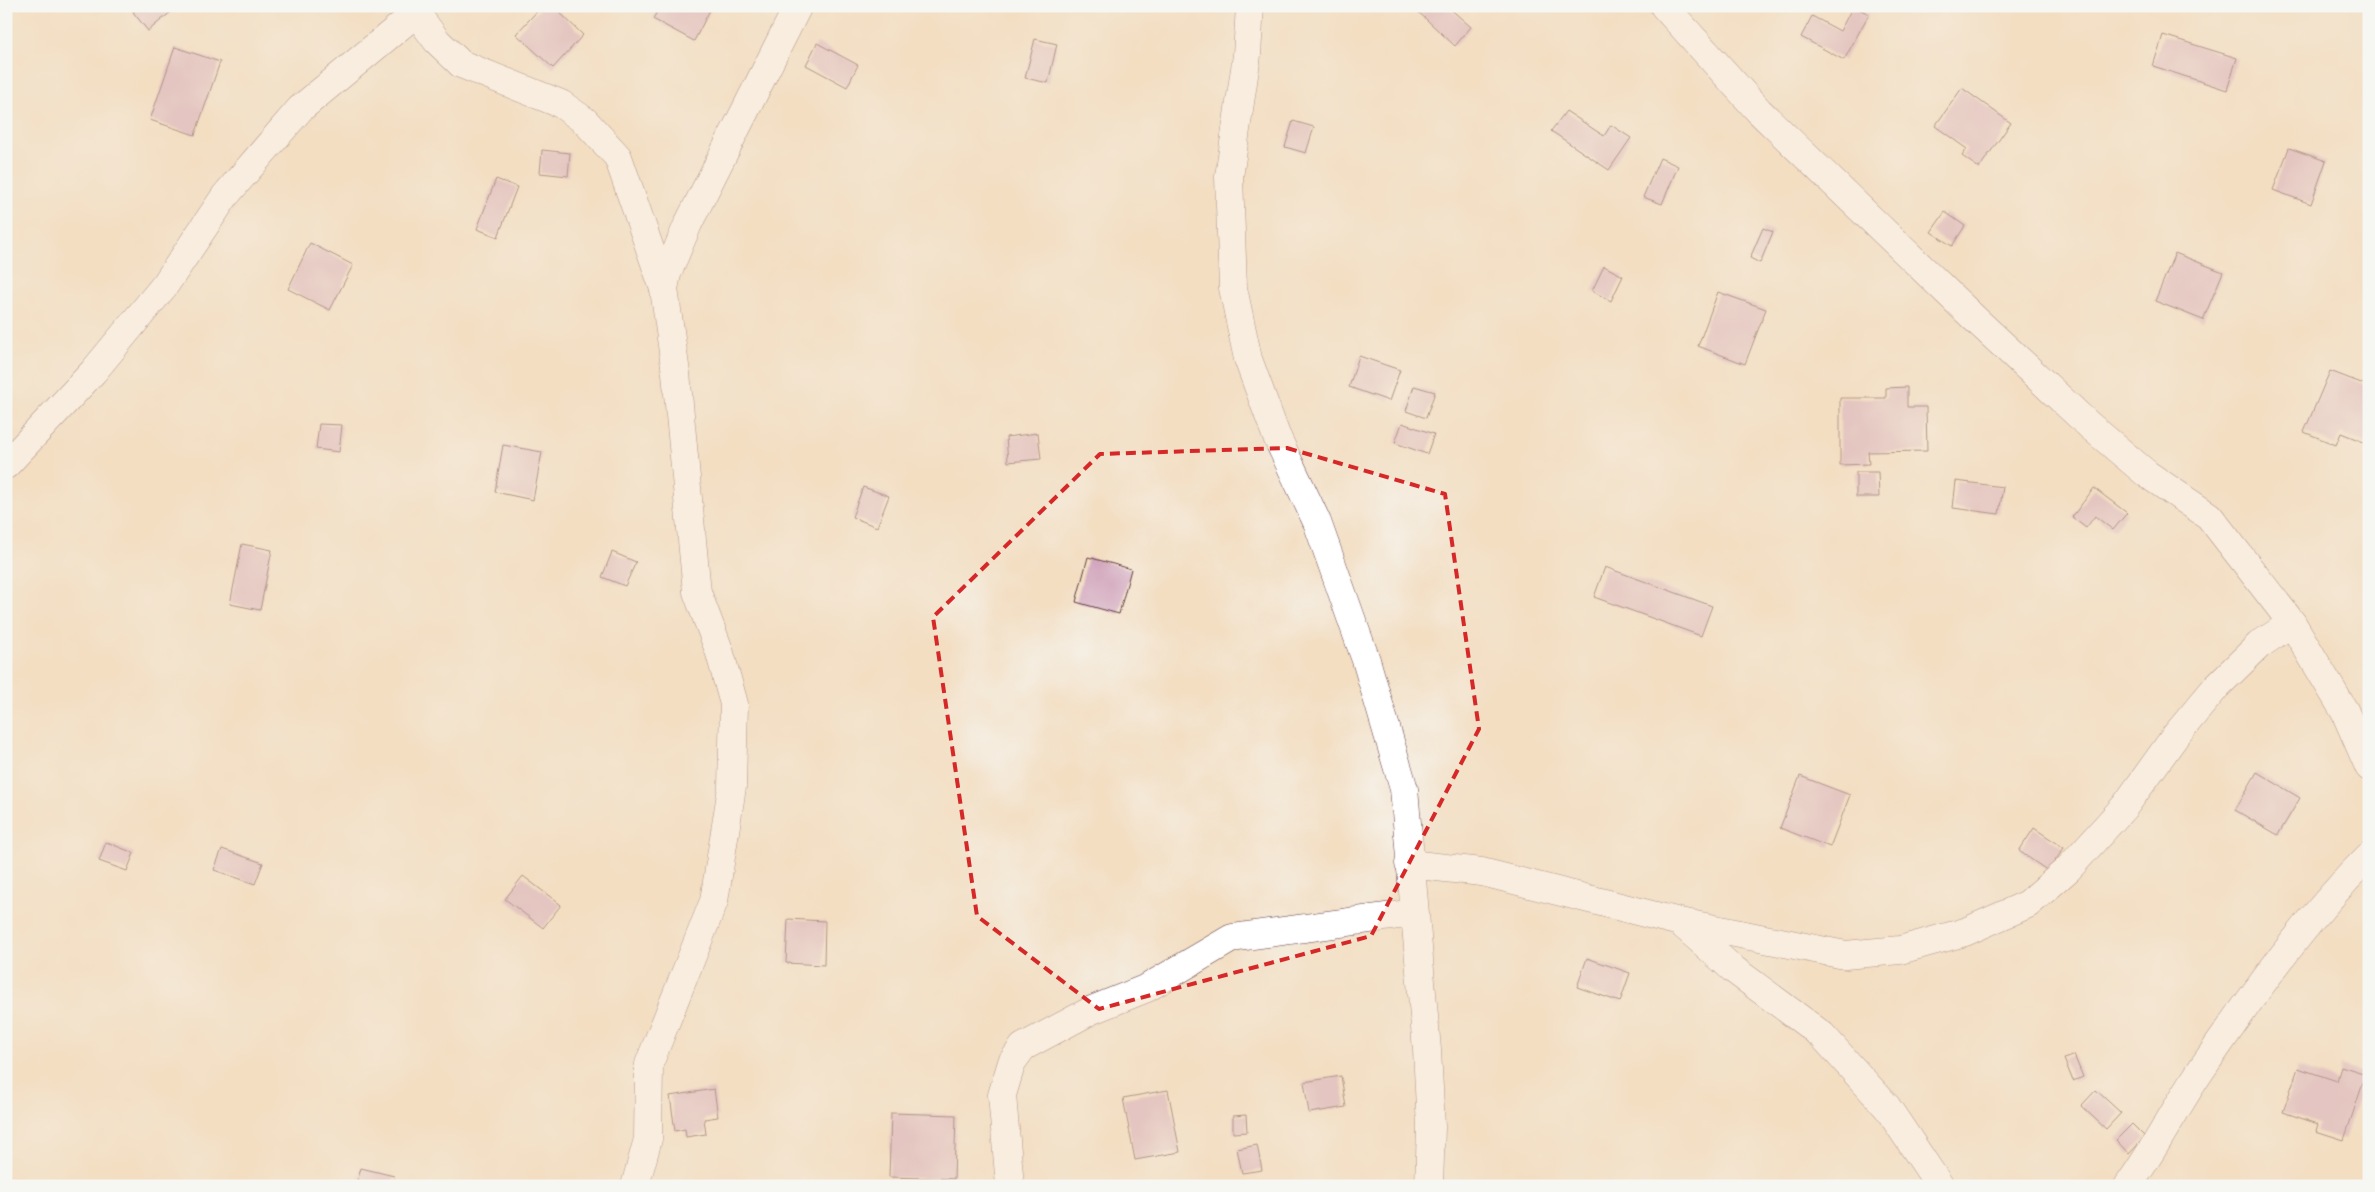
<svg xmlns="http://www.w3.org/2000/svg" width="2375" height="1192" viewBox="0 0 2375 1192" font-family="Itim,sans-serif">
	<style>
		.building { fill: #d3a7be }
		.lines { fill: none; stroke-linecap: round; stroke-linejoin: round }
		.minor-casing { stroke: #633c42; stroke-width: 29 }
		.minor { stroke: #fff; stroke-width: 28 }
		.marked { fill: none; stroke: #d62828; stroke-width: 4; stroke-dasharray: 10 6; stroke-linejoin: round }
	</style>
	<rect width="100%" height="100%" fill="#f6f6f2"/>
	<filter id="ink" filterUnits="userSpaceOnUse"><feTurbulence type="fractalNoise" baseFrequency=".02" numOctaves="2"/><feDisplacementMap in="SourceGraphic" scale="10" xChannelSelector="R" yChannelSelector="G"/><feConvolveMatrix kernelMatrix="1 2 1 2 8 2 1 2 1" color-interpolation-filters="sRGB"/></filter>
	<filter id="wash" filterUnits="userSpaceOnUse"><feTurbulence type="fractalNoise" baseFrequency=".0096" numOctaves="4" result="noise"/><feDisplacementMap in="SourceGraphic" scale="20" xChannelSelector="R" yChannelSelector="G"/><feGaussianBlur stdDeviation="1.12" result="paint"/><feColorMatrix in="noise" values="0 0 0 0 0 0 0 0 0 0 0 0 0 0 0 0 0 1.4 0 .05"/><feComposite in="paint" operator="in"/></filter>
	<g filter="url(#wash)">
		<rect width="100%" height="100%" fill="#f3dec2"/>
		<g id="blocks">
			<g class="building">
				<polygon points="140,6 178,6 148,31 133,12"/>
				<polygon points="542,6 553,6 583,35 553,68 516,34"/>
				<polygon points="660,6 712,6 694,41 653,19"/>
				<polygon points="1416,6 1447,6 1471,27 1455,46 1414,8"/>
				<polygon points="1853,6 1869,14 1844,60 1801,37 1812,16 1840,31"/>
				<polygon points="2163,35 2237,58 2227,90 2153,66"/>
				<polygon points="1035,39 1057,44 1048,83 1025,78"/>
				<polygon points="817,43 858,65 847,87 806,65"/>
				<polygon points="175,47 220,62 195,135 150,120"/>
				<polygon points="1962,88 2011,123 1979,168 1962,156 1967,149 1935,126"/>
				<polygon points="1566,111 1604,136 1611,125 1631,138 1609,170 1551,131"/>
				<polygon points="1293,121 1314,127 1306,153 1285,147"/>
				<polygon points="2289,148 2326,161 2311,204 2273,190"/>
				<polygon points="542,150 570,153 568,176 540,173"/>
				<polygon points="1660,158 1678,166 1662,204 1643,197"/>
				<polygon points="496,179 517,187 498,237 477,229"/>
				<polygon points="1945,212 1965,226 1952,246 1931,232"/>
				<polygon points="1763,228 1773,232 1760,263 1750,258"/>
				<polygon points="310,243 353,265 330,310 288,289"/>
				<polygon points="2175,253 2223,272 2203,320 2155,301"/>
				<polygon points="1604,266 1623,276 1611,301 1592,291"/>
				<polygon points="1718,292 1766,309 1745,364 1698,346"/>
				<polygon points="1359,356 1400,370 1389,401 1349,387"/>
				<polygon points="2330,371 2369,386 2369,438 2366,443 2341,433 2336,445 2304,432"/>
				<polygon points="1414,386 1435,392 1426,418 1406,411"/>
				<polygon points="1907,387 1907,407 1926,407 1927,451 1868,452 1869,464 1840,465 1840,398 1886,398 1886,388"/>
				<polygon points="1402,423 1434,434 1427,454 1395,443"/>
				<polygon points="319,424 342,425 339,452 316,449"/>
				<polygon points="1038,433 1041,459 1008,462 1006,437"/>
				<polygon points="503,445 542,452 533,500 495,492"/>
				<polygon points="1856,472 1878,472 1879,497 1856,497"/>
				<polygon points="1956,481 2003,487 1999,514 1953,508"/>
				<polygon points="863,487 889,496 877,527 852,517"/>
				<polygon points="2094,488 2127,513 2113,530 2095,516 2086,528 2072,517"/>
				<polygon points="242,544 272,550 260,610 230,604"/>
				<polygon points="612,552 636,562 625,586 602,577"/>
				<polygon points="1088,557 1131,569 1119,614 1076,602"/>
				<polygon points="1605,567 1712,606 1701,636 1594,597"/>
				<polygon points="2257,772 2300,798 2278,835 2235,810"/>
				<polygon points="1800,776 1850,795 1830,847 1780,828"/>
				<polygon points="2034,828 2064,848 2048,871 2019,851"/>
				<polygon points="106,842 134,853 127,871 99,861"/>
				<polygon points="222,849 263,863 255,884 214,870"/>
				<polygon points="523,876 561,905 543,928 505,899"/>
				<polygon points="788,919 825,921 824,965 786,963"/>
				<polygon points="1587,958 1630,973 1620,1002 1577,987"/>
				<polygon points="2074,1055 2083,1077 2073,1081 2064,1059"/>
				<polygon points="2341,1066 2366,1074 2344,1140 2316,1131 2318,1124 2283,1112 2298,1068 2337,1081"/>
				<polygon points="1341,1076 1346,1107 1309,1113 1304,1082"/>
				<polygon points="714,1089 718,1117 704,1119 706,1134 686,1137 685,1129 675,1131 670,1096"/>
				<polygon points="1168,1090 1180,1152 1135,1160 1123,1098"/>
				<polygon points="2096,1090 2121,1113 2106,1129 2081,1106"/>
				<polygon points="891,1113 956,1115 954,1179 889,1177"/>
				<polygon points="1246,1115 1247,1132 1233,1133 1233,1116"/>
				<polygon points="2132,1124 2145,1137 2129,1154 2116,1140"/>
				<polygon points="1257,1145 1262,1170 1242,1173 1237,1149"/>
				<polygon points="361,1168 394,1176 392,1186 356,1186"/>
			</g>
		</g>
	</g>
	<g filter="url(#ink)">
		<use href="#blocks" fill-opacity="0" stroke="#633c42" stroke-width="1"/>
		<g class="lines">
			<defs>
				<g id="minor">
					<polyline points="414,6 416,13 437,41 461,64 561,104 585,121 618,157 664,289"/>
					<polyline points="1250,6 1247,55 1229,177 1233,288 1248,359 1276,435 1317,522 1366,660 1404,789 1427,1050 1431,1127 1429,1186"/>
					<polyline points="1664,6 1759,111 1974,318 2089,425 2147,474 2209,516 2292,623 2345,712 2369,767"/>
					<polyline points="6,465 93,372 165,285 225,196 300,109 416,13"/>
					<polyline points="1409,864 1482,872 1680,922 1845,955 1900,950 1965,932 2028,904 2068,869 2125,806 2176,735 2217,686 2259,645 2292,623"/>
					<polyline points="1682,924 1733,969 1822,1035 1887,1107 1940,1186"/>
					<polyline points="635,1186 648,1139 649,1064 714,901 732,787 734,704 719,650 697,592 676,373 664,289 667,274 688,224 798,6"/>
					<polyline points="1010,1186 1002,1095 1012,1062 1023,1047 1092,1010 1147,988 1232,938 1414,913"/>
					<path d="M2128,1186C2155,1149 2175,1108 2201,1070C2252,996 2305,920 2369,856"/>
				</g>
			</defs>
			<use href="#minor" class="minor-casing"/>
			<use href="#minor" class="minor"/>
		</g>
	</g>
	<path d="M0 0H2375V1192H0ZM1287,448L1445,494L1479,729L1371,936L1099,1009L977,916L933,617L1100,454Z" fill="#f3dec2" fill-opacity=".55" fill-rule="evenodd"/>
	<path class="marked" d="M1287,448L1445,494L1479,729L1371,936L1099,1009L977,916L933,617L1100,454Z"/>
	<rect width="2375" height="1192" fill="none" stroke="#f6f6f2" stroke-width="25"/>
</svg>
